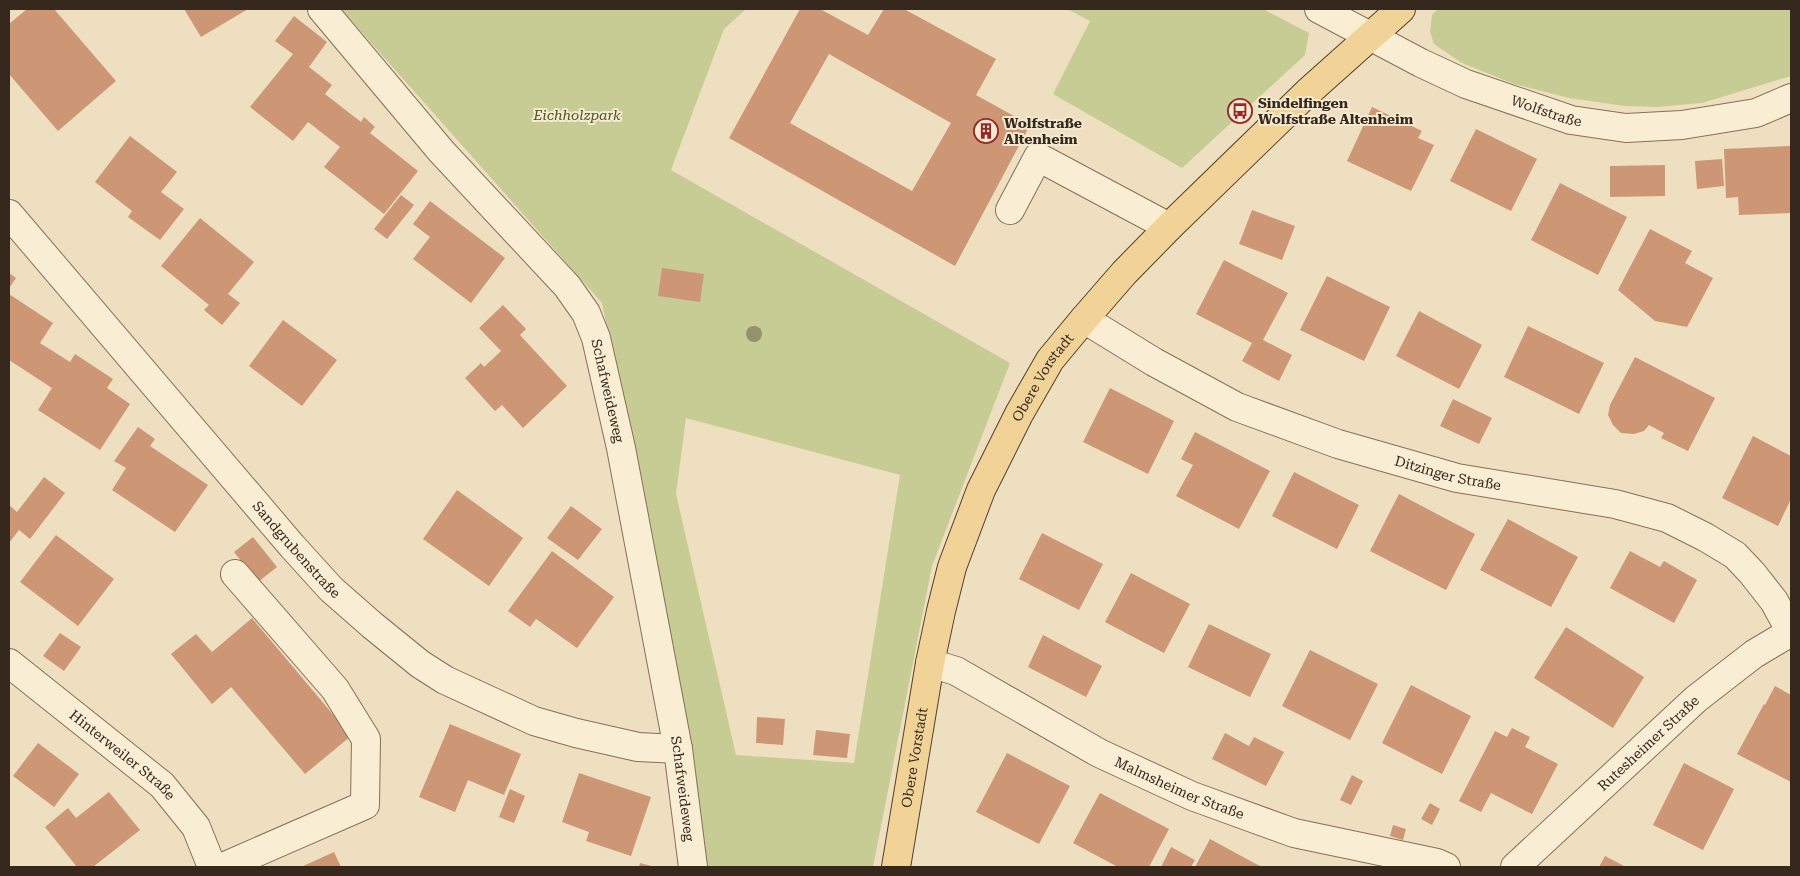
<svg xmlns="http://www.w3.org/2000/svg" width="1800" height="876" viewBox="0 0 1800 876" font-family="'Roboto Serif',serif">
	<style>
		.green { fill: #c7cc94; fill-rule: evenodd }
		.building { fill: #cd9775; fill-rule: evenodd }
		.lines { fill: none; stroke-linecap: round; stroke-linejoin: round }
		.minor-casing { stroke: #877058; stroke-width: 30 }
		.major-casing { stroke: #553e2c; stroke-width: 30 }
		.minor { stroke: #f9edd3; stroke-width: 28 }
		.major { stroke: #f2d397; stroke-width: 28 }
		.tree { fill: #93926a }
		.labels { text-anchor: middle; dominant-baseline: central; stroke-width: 4; stroke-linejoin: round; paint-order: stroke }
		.poi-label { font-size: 14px; font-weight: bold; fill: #36281c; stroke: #f5e9cf; text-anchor: start }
		.street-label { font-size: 14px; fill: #36281c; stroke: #f5e9cf }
		.park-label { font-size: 14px; font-style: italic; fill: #485323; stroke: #f5e9cf }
	</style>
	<rect width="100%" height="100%" fill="#eedfc0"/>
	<g class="green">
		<path d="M341,9H746L724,29L671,170L1010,363L932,566L873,867H707L693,758L602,303ZM686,418L900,475L854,763L736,755L676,494Z"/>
		<polygon points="1067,9 1263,9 1309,33 1305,55 1182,168 1053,94 1090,21"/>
		<polygon points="1438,9 1791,9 1791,76 1702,103 1657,107 1625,106 1569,98 1514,84 1462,63 1434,44 1430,32 1432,15"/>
	</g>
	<g class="building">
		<polygon points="27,9 54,9 116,81 58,131 9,74 9,24"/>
		<polygon points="184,9 248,9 201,37"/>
		<path d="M800,9H820L868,35L884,9H904L996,59L976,95L1030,125L955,266L729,138ZM829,54L951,123L912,191L790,123Z"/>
		<polygon points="294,16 327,42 309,67 332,85 325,94 361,122 364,117 375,127 370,133 418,171 384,214 324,167 340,147 312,125 308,122 293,141 250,107 293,54 275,41"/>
		<polygon points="1372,107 1422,131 1418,138 1434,145 1411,191 1347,161"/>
		<polygon points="1476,129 1537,159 1511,211 1450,181"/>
		<polygon points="130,136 177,172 161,192 184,209 160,240 128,217 132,211 95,182"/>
		<polygon points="1790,146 1791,213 1739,215 1738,197 1726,198 1724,149"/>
		<polygon points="1722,159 1724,186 1697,189 1695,161"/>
		<polygon points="1665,165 1665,196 1610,197 1610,166"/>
		<polygon points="1560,183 1627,217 1598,275 1531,240"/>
		<polygon points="401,195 414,205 387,239 374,229"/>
		<polygon points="430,201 505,258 471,303 413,259 430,237 413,224"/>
		<polygon points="1252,210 1295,226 1282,260 1239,244"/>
		<polygon points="200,218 254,262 228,294 240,303 222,325 204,310 209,305 161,266"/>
		<polygon points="1650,229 1692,251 1685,263 1713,278 1687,327 1655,321 1618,290"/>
		<polygon points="1224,260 1288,293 1263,340 1292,355 1279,381 1242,361 1252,343 1196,314"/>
		<polygon points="662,268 704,274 700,302 658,296"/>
		<polygon points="9,273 16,278 9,288"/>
		<polygon points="1327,276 1390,307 1364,361 1300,330"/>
		<polygon points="9,294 53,323 40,343 70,362 75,354 113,379 107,388 130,404 100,450 38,410 52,388 9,360"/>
		<polygon points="503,305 526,329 520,335 567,386 523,428 502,405 495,411 465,378 481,363 484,367 501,351 479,328"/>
		<polygon points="1419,311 1482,345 1459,389 1396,356"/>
		<polygon points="283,320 337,360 302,406 249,366"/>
		<polygon points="1528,326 1604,363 1579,414 1504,377"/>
		<polygon points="1635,357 1715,398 1688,451 1661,438 1664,433 1649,425 1644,431 1634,434 1621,433 1613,425 1608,415 1610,405"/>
		<polygon points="1110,388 1174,421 1148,474 1083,442"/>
		<polygon points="1453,399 1492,418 1479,444 1440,426"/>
		<polygon points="138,427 155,439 150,446 208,485 175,532 112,490 126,468 114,461"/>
		<polygon points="1195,432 1270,471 1239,529 1176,496 1193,465 1181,459"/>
		<polygon points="1753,436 1791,456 1791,499 1778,526 1722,498"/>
		<polygon points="1294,472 1359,505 1337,549 1272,516"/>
		<polygon points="44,477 65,493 30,539 19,530 9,543 9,505 17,512"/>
		<polygon points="457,490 523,538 489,586 423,539"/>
		<polygon points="1399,494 1475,534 1446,590 1370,551"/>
		<polygon points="571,506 602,529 578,560 547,538"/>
		<polygon points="1508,519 1578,557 1551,607 1480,570"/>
		<polygon points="1042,533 1103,564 1079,610 1019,579"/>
		<polygon points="56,535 114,579 78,626 20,582"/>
		<polygon points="253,537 277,567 258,582 234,552"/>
		<polygon points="552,551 614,597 577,648 536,619 530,627 508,611"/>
		<polygon points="1630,551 1660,567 1664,561 1697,580 1674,623 1610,588"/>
		<polygon points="1131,573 1190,604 1164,653 1105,622"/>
		<polygon points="252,618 351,736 305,774 231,687 212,704 171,654 196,634 212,652"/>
		<polygon points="1209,624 1271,654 1250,697 1188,667"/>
		<polygon points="1566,627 1644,677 1613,728 1534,678"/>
		<polygon points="60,633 81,647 64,671 43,656"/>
		<polygon points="1043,635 1102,666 1086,697 1028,667"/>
		<polygon points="1310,650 1378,684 1350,740 1282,706"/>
		<polygon points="1411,685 1471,716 1442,774 1382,743"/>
		<polygon points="1775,686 1791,695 1791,782 1737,754 1764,704 1765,705"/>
		<polygon points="757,717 785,719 783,745 756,743"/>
		<polygon points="450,724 521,754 504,795 468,780 455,812 419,797"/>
		<polygon points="1512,728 1530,737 1525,747 1558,764 1532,814 1491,793 1481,812 1459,801 1495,731 1507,737"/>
		<polygon points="816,730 850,734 847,758 813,755"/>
		<polygon points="1225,733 1249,746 1254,737 1284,752 1266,786 1212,759"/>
		<polygon points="38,743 79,774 54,807 13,776"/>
		<polygon points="1007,753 1070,786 1039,844 976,812"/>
		<polygon points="1684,763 1734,789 1703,850 1653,825"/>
		<polygon points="579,773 651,797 631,856 586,841 589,832 562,822"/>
		<polygon points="1352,775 1363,781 1351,805 1340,800"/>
		<polygon points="510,789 525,796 514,823 499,817"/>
		<polygon points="109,792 140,830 93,867 77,867 45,827 68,808 76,818"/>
		<polygon points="1100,793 1169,829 1149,867 1118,867 1073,843"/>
		<polygon points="1430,803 1440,809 1432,825 1421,819"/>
		<polygon points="1393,825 1406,829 1403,840 1390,836"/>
		<polygon points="1210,839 1256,864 1263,867 1195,867"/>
		<polygon points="1171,847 1195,860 1191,867 1161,867"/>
		<polygon points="334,852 341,867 301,867"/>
		<polygon points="1605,856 1626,867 1599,867"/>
		<polygon points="640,863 655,867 639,867"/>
	</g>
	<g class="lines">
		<defs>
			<g id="minor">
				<path id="s1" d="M322,9L441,151L567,286L586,313L596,338L621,448L678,749L693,867"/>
				<path id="s2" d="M1319,9L1421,63L1466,84L1571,120L1626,128L1682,125L1756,113L1791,98"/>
				<polyline points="1010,210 1038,157 1169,227"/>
				<path id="s3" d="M9,214L292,546L331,589L372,625L420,664L445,680L534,721L576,733L638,747L678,749"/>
				<path id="s4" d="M1084,319L1154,362L1237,407L1338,444L1457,478L1615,504L1667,518L1705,537L1735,555L1752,573L1774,601L1791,632"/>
				<path id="s5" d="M9,663L162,785L196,827L212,867"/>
				<path id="s6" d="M930,663L956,671L1099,753L1192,796L1294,833L1437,863L1446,867"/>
				<polyline points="223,867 365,805 366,739 335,689 235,574"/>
				<path id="s7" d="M1515,867L1696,699L1754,654L1791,632"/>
			</g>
			<g id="major">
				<path id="s8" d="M896,867L930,663L941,611L952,567L981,490L1019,414L1050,360L1084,319L1124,273L1169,227L1308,92L1401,9"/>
			</g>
		</defs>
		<use href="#minor" class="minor-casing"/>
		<use href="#major" class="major-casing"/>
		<use href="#minor" class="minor"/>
		<use href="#major" class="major"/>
	</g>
	<circle class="tree" cx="754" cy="334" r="8"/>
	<defs>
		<symbol id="bus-ring" viewBox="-11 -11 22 22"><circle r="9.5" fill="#f5e9cf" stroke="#96282b" stroke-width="1.5"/><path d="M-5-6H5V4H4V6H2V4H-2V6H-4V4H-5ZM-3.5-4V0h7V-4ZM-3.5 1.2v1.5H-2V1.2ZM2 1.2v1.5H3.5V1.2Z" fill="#96282b"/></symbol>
		<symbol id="building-ring" viewBox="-11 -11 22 22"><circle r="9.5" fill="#f5e9cf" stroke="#96282b" stroke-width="1.5"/><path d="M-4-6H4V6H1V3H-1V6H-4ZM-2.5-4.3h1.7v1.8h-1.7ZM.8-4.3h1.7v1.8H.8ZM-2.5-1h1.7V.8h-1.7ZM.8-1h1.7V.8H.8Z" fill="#96282b"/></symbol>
	</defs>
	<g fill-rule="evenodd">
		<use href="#bus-ring" x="1226" y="97" width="28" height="28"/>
		<use href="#building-ring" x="972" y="117" width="28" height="28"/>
	</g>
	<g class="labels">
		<g class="poi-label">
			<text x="1258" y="103">Sindelfingen<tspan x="1258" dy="16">Wolfstraße Altenheim</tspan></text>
			<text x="1004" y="123">Wolfstraße<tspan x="1004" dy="16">Altenheim</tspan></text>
		</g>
		<g class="street-label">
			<text stroke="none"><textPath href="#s2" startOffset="250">Wolfstraße</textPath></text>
			<text stroke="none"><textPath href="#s8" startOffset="516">Obere Vorstadt</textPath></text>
			<text stroke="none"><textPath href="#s1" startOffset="484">Schafweideweg</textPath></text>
			<text stroke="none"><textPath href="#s4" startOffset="398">Ditzinger Straße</textPath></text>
			<text stroke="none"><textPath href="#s3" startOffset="442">Sandgrubenstraße</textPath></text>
			<text stroke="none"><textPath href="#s7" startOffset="182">Rutesheimer Straße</textPath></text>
			<text stroke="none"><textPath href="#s5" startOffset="146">Hinterweiler Straße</textPath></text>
			<text stroke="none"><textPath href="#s8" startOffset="111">Obere Vorstadt</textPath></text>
			<text stroke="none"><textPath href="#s6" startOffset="280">Malmsheimer Straße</textPath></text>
			<text stroke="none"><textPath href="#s1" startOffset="889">Schafweideweg</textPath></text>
		</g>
		<g class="park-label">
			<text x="577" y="115">Eichholzpark</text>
		</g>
	</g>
	<rect width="1800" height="876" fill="none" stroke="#36281c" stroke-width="20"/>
</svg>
